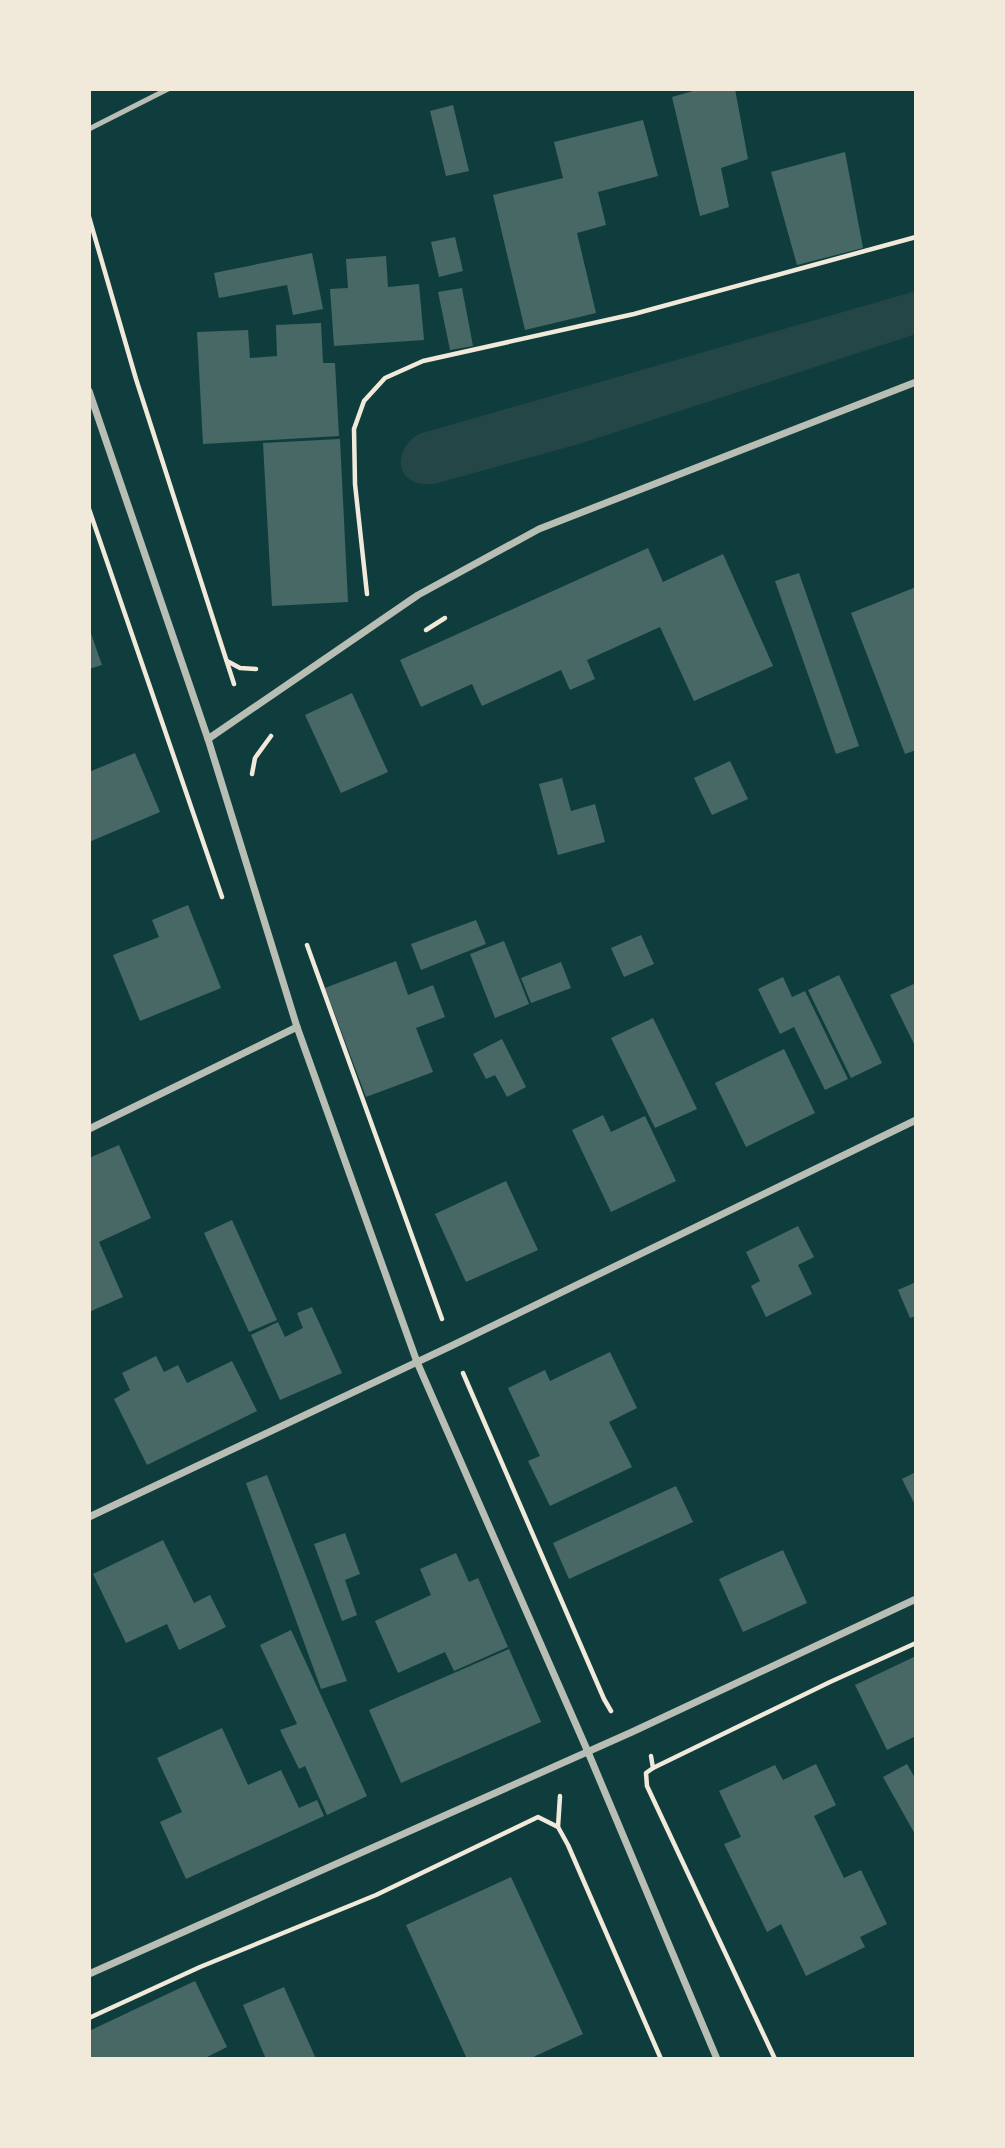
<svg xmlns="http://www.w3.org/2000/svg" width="1005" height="2148" viewBox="0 0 1005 2148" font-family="'Archivo Narrow',sans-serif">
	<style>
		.green { fill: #244646 }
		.building { fill: #486865 }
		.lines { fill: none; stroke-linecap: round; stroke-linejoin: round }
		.path { stroke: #f1e9da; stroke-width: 4.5 }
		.service { stroke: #b8beb3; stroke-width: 5 }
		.minor { stroke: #b8beb3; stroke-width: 7 }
	</style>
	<rect width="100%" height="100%" fill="#0f3d3e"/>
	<path class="green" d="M916,291V334L579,444L434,484C428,484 421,484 416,483C391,473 400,444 419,434Z"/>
	<g class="building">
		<polygon points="700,89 735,89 748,159 721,168 729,207 700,216 672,97"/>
		<polygon points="453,105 469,171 446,176 430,111"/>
		<polygon points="643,120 658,176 598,192 606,225 577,233 596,313 525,330 493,195 563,178 554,142"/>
		<polygon points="845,152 863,248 797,265 771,172"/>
		<polygon points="455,237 463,271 439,277 431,242"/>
		<polygon points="312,253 323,309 293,315 287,285 219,298 214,273"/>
		<polygon points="386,256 388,287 419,284 424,340 334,346 330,289 348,288 346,259"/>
		<polygon points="462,288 473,346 450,350 438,292"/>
		<polygon points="321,323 323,363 335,363 339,436 203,444 197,332 248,330 250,358 277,356 276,325"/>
		<polygon points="340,439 348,602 272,606 263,443"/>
		<polygon points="648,548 663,582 723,554 773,666 694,701 660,627 587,660 595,679 570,690 561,670 482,706 472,684 421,707 400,660"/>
		<polygon points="799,573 859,746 836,754 775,581"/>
		<polygon points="916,587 916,750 905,754 851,613"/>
		<polygon points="89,628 102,665 89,669"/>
		<polygon points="352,693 388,772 341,793 305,715"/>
		<polygon points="135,753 160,812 89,842 89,772"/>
		<polygon points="730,761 748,799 712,815 694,778"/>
		<polygon points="562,778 571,811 595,804 605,842 558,855 539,784"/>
		<polygon points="188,905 221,988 140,1021 113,955 159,937 152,920"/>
		<polygon points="476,920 486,944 421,970 411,944"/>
		<polygon points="641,935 654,964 624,977 611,948"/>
		<polygon points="504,941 529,1004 495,1018 470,954"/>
		<polygon points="396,961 408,995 433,985 445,1017 416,1028 433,1072 366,1097 325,988"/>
		<polygon points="561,962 571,988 531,1003 521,978"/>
		<polygon points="839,975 882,1063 851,1078 808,990"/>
		<polygon points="783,977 792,997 805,991 848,1079 825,1090 794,1027 780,1034 758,989"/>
		<polygon points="916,983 916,1048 890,995"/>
		<polygon points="653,1018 697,1109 655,1128 611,1038"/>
		<polygon points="502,1039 526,1087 507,1097 495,1075 486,1079 473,1054"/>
		<polygon points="784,1049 815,1113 746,1147 715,1083"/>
		<polygon points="603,1115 611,1132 645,1116 676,1181 611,1212 572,1130"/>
		<polygon points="119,1145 151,1218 99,1242 123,1297 89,1312 89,1158"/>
		<polygon points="506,1181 538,1250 466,1282 435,1214"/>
		<polygon points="232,1220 277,1320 249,1332 204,1233"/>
		<polygon points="798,1226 814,1257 798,1265 812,1294 766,1317 751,1286 760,1281 746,1252"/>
		<polygon points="916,1282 916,1316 910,1318 898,1290"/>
		<polygon points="312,1307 342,1373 280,1400 251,1335 278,1322 285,1337 303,1328 297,1313"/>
		<polygon points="610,1352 637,1408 609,1422 632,1467 550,1506 528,1461 540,1456 508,1388 545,1370 550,1381"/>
		<polygon points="156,1356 164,1372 178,1365 187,1383 232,1361 257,1411 147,1465 114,1399 130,1390 122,1373"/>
		<polygon points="916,1472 916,1507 902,1479"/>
		<polygon points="267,1475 347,1681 321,1689 246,1483"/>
		<polygon points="676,1486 693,1522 569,1579 553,1543"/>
		<polygon points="345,1533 360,1574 345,1580 357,1615 342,1621 314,1544"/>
		<polygon points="163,1540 194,1603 210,1595 226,1627 179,1650 167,1624 126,1643 93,1574"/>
		<polygon points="783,1550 807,1603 743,1632 719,1579"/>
		<polygon points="456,1553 469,1582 478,1578 508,1647 454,1671 445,1652 398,1673 375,1621 431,1595 420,1569"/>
		<polygon points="291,1630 367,1796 327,1815 305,1766 299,1769 280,1730 297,1724 260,1645"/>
		<polygon points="509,1649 541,1722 401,1783 369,1710"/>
		<polygon points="916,1656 916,1736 887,1750 855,1685"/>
		<polygon points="222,1728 248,1785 281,1770 299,1808 317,1800 324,1816 186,1879 160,1822 182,1812 157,1758"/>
		<polygon points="816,1764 836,1805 814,1816 844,1878 861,1870 887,1924 860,1937 865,1947 806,1976 781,1924 767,1932 724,1844 741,1837 719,1791 775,1765 783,1780"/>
		<polygon points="907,1764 916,1780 916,1836 883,1777"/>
		<polygon points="511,1877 583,2034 529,2059 467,2059 406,1925"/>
		<polygon points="195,1981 227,2047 203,2059 89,2059 89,2031"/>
		<polygon points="284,1987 316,2059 266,2059 243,2005"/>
	</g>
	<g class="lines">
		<g class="path">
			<polyline points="89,217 136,379 234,684"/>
			<polyline points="89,509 222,897"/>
			<polyline points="367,594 355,484 354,429 364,401 385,378 423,361 634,314 916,237"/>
			<polyline points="426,630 445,618"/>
			<polyline points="227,661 240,668 256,669"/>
			<polyline points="252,774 255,758 271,736"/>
			<polyline points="307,945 442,1319"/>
			<polyline points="463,1373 604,1699 611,1711"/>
			<polyline points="651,1756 653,1768 646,1773 647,1786 775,2059"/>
			<polyline points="653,1768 830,1682 916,1643"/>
			<polyline points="558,1827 560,1796"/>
			<polyline points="89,2018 200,1967 376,1895 538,1817 558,1827 568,1845 661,2059"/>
		</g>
		<polyline class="service" points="89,129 168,89"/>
		<g class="minor">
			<polyline points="89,391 208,739 297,1027 417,1362 588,1752 717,2059"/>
			<polyline points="208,739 418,595 539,529 916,382"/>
			<polyline points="89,1129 297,1027"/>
			<polyline points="89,1517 451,1346 916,1120"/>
			<polyline points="89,1974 632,1732 916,1599"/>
		</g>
	</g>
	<rect width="1005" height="2148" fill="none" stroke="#f1e9da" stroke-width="182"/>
</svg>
